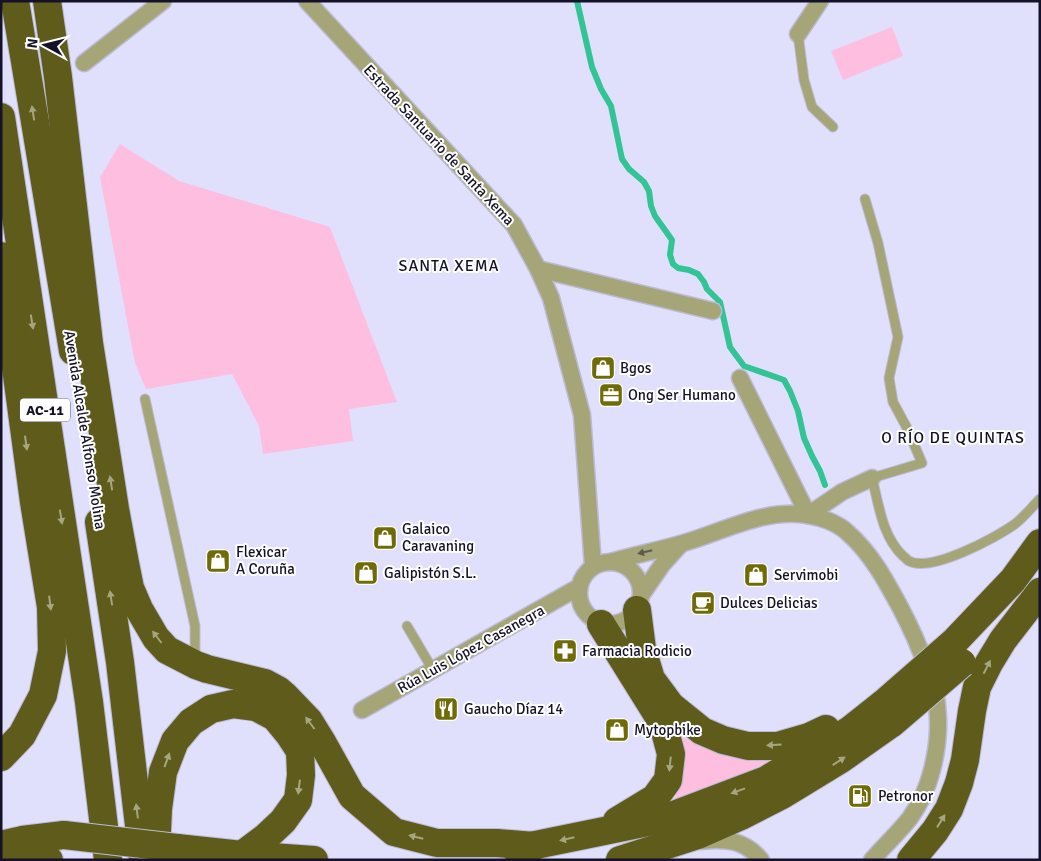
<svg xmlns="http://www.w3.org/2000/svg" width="1041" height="861" viewBox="0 0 1041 861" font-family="Signika,sans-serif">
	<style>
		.green { fill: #fdbedf }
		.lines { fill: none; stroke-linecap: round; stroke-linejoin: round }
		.stream { stroke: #32c495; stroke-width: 6 }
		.lane-casing { stroke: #bbbbd6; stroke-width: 11 }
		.street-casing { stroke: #bbbbd6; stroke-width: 19 }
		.highway-casing { stroke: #bbbbd6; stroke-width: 30 }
		.lane { stroke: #a6a577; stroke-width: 9 }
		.street { stroke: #a6a577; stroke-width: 16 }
		.highway { stroke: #5e5b1b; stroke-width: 28 }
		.highway-bridge-casing { stroke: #bbbbd6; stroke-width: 30; stroke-linecap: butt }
		.highway-bridge { stroke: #5e5b1b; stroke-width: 28 }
		.oneway { fill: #a6a582 }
		.oneway2 { fill: #5d5b50 }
		.labels { text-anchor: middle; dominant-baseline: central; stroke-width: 4; stroke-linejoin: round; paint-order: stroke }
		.shield { fill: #fff; stroke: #5a5869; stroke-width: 1 }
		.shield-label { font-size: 14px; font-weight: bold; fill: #141129 }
		.street-label { font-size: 15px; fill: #141129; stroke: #fff }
		.poi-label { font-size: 15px; fill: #141129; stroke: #fff; text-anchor: start }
		.neighbourhood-label { font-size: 16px; letter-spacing: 1px; fill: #141129; stroke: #fff }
	</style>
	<rect width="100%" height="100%" fill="#e0e0fc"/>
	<g class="green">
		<polygon points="892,27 903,56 843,80 831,51"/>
		<polygon points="120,144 179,181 330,227 397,402 349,409 353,441 263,454 259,426 232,374 146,389 135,363 100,177"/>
		<polygon points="680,736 705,748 736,757 772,760 731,779 674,800 682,779 685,758"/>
	</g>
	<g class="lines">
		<polyline class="stream" points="577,1 592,67 601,89 611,106 622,159 629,169 644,182 649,191 651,206 655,216 672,240 670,255 673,264 678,268 689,270 698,274 704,282 707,289 720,302 730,347 744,366 784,380 790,391 798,411 804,438 812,456 820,471 825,485"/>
		<defs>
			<g id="lane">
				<polyline points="798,34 804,80 812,107 833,127"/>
				<path d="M865,199L878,243L898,337L889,378L893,402L907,428L922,463L872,478C879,505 882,536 903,556C905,557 907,560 909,561C931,573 997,537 1015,524C1024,517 1032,507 1040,499"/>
				<polyline points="145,399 195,626 195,661"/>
				<polyline points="407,626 433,670"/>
			</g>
			<g id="street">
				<polyline points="307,1 514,225 538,269 551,298 582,415 593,566"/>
				<polyline points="798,34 820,1"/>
				<polyline points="84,63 163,1"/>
				<polyline points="538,269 713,311"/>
				<polyline points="740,378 808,515 842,492 872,478"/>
				<circle cx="610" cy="593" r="31"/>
				<path d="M610,562C633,555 656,551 680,544C721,533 763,508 807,515C821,517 838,523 848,533C871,553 886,581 900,607C910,626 919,645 926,666C929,674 933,682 935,691C940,719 939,742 932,770C928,786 920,804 910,818C899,832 884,846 872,860"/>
				<polyline points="642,594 662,565 681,544"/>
				<polyline points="362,710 579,587"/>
				<path d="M701,841C725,838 745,840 761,860"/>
			</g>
			<g id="highway">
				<polyline points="15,1 73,351"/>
				<polyline points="47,1 58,77 89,343 115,509 125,563 130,588 139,609 156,638 167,650 196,665 207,669 265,683 278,690 285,696 309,721 322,742 352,796 394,832 437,843 497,843 534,846"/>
				<polyline points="1,117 89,702 108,860"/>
				<polyline points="1,256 34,502 51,607 52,651 43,695 22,735 1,757"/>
				<polyline points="99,522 120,662 143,860"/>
				<polyline points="637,610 642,649 651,679 671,706 702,731 723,740 748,746 778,746 809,737 826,729"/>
				<polyline points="601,624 659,717 666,735 671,754 668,780 655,798 617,821"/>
				<polyline points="955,641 1013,580 1040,543"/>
				<polyline points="1,845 22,840 64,835"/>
				<polyline points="177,848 242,855 314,860"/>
				<polyline points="3,849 49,860"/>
				<polyline points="516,849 663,819 766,780 850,730 884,703"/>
				<polyline points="156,853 158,809 163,772 175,741 191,722 211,709 233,704 256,707 275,717 289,734 300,751 301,775 298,800 283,821 266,837 242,855"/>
				<polyline points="620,860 698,835 741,816 782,795 841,759 892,723"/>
				<polyline points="911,860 935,831 949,809 959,783 965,760 972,711 977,687 989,663 1003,640 1040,592"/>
			</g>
		</defs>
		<use href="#lane" class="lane-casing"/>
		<use href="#street" class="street-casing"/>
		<use href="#highway" class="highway-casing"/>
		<use href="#lane" class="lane"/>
		<use href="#street" class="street"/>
		<use href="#highway" class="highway"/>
		<defs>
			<g id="highway-bridge">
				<polyline points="884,703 955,641"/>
				<polyline points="892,723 962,663"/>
				<polyline points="64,835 177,848"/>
			</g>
		</defs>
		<use href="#highway-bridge" class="highway-bridge-casing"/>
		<use href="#highway-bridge" class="highway-bridge"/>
	</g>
	<defs><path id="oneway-solid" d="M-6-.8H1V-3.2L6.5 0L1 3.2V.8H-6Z" transform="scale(1.25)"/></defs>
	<g class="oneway">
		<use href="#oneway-solid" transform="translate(33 113) rotate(-99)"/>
		<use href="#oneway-solid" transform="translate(32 322) rotate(81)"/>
		<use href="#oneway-solid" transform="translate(26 443) rotate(82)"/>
		<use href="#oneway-solid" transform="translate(111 483) rotate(-99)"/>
		<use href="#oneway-solid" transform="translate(61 517) rotate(81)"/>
		<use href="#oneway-solid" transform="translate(111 598) rotate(-99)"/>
		<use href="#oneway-solid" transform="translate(50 603) rotate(83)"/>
		<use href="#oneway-solid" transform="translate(157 637) rotate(-127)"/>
		<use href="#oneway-solid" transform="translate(987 667) rotate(-63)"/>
		<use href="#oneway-solid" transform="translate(310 723) rotate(-127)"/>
		<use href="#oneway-solid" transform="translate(774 745) rotate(176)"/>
		<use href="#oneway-solid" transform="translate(167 760) rotate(-70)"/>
		<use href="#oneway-solid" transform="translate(839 761) rotate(-33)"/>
		<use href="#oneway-solid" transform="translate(670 764) rotate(96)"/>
		<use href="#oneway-solid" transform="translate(299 787) rotate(97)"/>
		<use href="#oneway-solid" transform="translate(738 791) rotate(160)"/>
		<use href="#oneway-solid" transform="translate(137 811) rotate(-97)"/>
		<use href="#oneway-solid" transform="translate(941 821) rotate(-58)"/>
		<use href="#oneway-solid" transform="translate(416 837) rotate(-166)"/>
		<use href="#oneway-solid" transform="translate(567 839) rotate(167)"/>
	</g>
	<use class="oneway2" href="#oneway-solid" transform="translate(645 552) rotate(167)"/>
	<defs>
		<symbol id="shop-square" viewBox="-11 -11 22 22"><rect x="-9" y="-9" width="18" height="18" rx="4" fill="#706b06" stroke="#fff"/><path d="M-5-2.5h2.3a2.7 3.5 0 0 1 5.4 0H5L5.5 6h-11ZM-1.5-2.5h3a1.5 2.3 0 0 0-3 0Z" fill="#fff"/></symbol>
		<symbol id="office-square" viewBox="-11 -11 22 22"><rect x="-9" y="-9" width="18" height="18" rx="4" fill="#706b06" stroke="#fff"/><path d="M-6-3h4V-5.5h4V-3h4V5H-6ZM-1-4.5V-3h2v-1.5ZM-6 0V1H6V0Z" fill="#fff"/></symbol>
		<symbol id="cafe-square" viewBox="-11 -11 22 22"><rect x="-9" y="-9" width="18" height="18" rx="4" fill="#706b06" stroke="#fff"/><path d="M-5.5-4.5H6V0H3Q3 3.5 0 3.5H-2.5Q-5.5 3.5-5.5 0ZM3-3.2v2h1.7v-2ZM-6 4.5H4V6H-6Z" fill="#fff"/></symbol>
		<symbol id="pharmacy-square" viewBox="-11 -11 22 22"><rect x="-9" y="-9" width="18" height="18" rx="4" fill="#706b06" stroke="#fff"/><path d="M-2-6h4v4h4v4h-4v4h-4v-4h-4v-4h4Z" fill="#fff"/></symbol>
		<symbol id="restaurant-square" viewBox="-11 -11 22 22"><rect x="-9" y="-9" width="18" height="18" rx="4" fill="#706b06" stroke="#fff"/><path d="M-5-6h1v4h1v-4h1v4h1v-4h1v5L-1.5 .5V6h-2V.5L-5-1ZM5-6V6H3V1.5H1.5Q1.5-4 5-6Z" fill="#fff"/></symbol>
		<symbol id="fuel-square" viewBox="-11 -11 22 22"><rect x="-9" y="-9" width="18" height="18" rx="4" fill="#706b06" stroke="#fff"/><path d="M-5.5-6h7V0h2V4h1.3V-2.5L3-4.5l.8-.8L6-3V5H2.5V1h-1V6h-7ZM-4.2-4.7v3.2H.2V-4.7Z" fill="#fff"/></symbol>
	</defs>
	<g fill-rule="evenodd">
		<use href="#shop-square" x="589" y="354" width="28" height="28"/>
		<use href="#office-square" x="597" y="381" width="28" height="28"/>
		<use href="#shop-square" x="371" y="524" width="28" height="28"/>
		<use href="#shop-square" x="204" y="547" width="28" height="28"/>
		<use href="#shop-square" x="352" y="559" width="28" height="28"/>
		<use href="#shop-square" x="742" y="561" width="28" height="28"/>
		<use href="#cafe-square" x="689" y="589" width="28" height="28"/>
		<use href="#pharmacy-square" x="551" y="637" width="28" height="28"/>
		<use href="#restaurant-square" x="432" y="695" width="28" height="28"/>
		<use href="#shop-square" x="603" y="716" width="28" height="28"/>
		<use href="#fuel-square" x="846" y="782" width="28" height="28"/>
	</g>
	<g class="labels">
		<rect class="shield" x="20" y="398.5" width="50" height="23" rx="4"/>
		<g class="shield-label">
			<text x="45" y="410">AC-11</text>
		</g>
		<g class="street-label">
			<text transform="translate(439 145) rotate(47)">Estrada Santuario de Santa Xema</text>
			<text transform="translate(85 430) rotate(81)">Avenida Alcalde Alfonso Molina</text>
			<text transform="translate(471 649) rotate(-29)">Rúa Luis López Casanegra</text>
		</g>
		<g class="poi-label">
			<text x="620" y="368">Bgos</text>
			<text x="628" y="395">Ong Ser Humano</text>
			<text x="402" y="529">Galaico<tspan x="402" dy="17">Caravaning</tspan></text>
			<text x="236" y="552">Flexicar<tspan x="236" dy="17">A Coruña</tspan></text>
			<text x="384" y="573">Galipistón S.L.</text>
			<text x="774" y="575">Servimobi</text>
			<text x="720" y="603">Dulces Delicias</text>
			<text x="582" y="651">Farmacia Rodicio</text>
			<text x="464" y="709">Gaucho Díaz 14</text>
			<text x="634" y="730">Mytopbike</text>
			<text x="878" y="796">Petronor</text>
		</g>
		<g class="neighbourhood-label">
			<text x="449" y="266">SANTA XEMA</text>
			<text x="953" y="438">O RÍO DE QUINTAS</text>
		</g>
	</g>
	<rect width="1041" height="861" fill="none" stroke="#141129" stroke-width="5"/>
	<g transform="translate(45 45) rotate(277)" stroke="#ffffff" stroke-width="4" paint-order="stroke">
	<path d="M0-4L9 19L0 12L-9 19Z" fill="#141129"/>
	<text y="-8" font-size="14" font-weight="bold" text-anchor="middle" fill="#141129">N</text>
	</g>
</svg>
